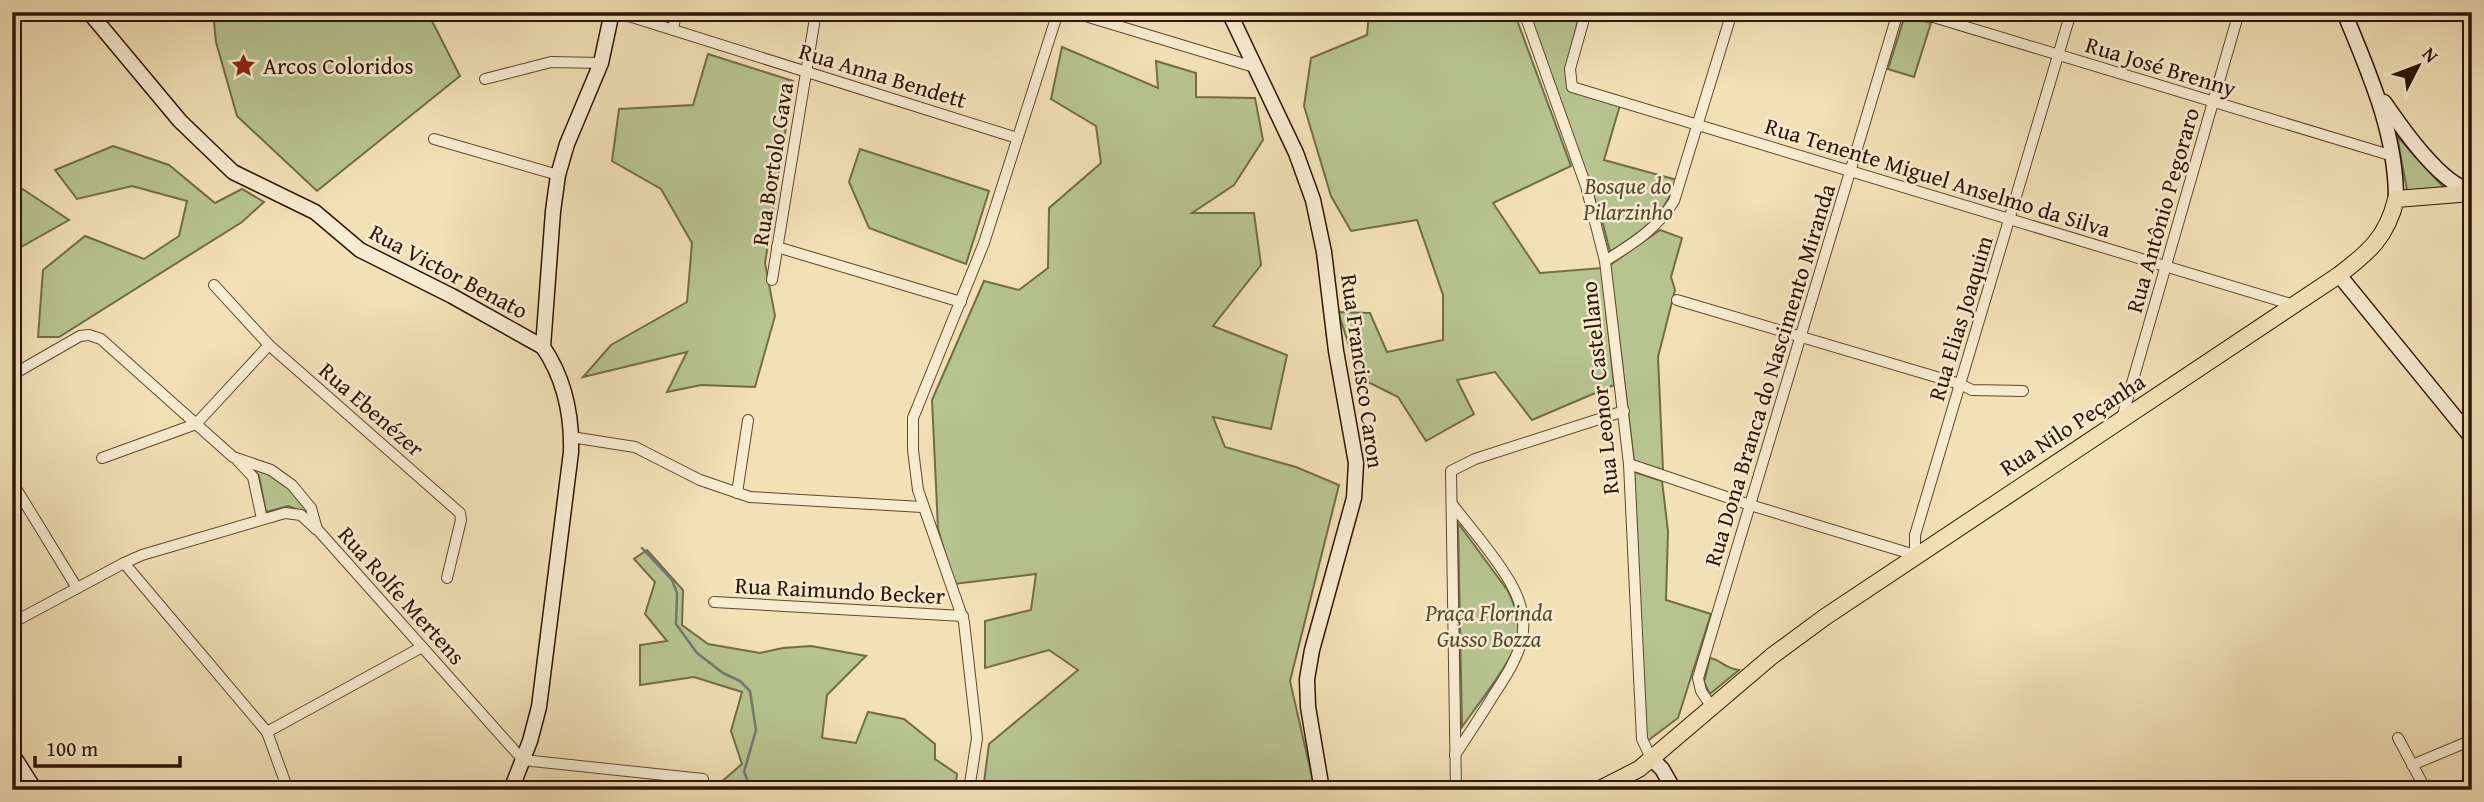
<svg xmlns="http://www.w3.org/2000/svg" width="2484" height="802" viewBox="0 0 2484 802" font-family="'Gentium Book Plus',serif">
	<style>
		.green { fill: #b7c391; stroke: #726c48; stroke-width: 2 }
		.lines { fill: none; stroke-linecap: round; stroke-linejoin: round }
		.stream { stroke: #71796d; stroke-width: 2.5 }
		.street-casing { stroke: #5f482e; stroke-width: 12 }
		.secondary-casing { stroke: #2e1500; stroke-width: 17 }
		.primary-casing { stroke: #2e1500; stroke-width: 18 }
		.street { stroke: #f7ebd0; stroke-width: 10 }
		.secondary { stroke: #f7ebd0; stroke-width: 14 }
		.primary { stroke: #f2e0b7; stroke-width: 16 }
		.labels { text-anchor: middle; dominant-baseline: central; stroke-width: 5; stroke-linejoin: round; paint-order: stroke }
		.poi-label { font-size: 23px; fill: #2e1500; stroke: #f7ebd0; text-anchor: start }
		.street-label { font-size: 23px; fill: #2e1500; stroke: #f7ebd0 }
		.park-label { font-size: 23px; font-style: italic; fill: #57492c; stroke: #f7ebd0 }
	</style>
	<rect width="100%" height="100%" fill="#f2e0b7"/>
	<filter id="stains"><feTurbulence type="fractalNoise" baseFrequency=".00286" numOctaves="4"/><feColorMatrix values="0 0 0 0 .2 0 0 0 0 .09 0 0 0 0 .02 0 0 0 .5 -.17"/></filter>
	<radialGradient id="worn" r=".72"><stop offset=".6" stop-color="#630" stop-opacity="0"/><stop offset="1" stop-color="#630" stop-opacity=".3"/></radialGradient>
	<g class="green">
		<polygon points="213,12 433,12 432,21 460,76 317,191 237,116 216,42"/>
		<polygon points="1369,12 1514,12 1571,166 1493,203 1540,273 1602,268 1614,385 1532,420 1495,372 1457,380 1474,414 1426,441 1398,397 1360,378 1338,312 1370,313 1387,352 1443,340 1443,295 1417,220 1351,231 1331,196 1304,106 1311,58 1367,35"/>
		<path d="M1529,12H1580L1567,67V88L1620,105L1604,160L1677,180C1663,218 1643,231 1610,252L1602,220Z"/>
		<polygon points="1905,15 1931,23 1914,77 1888,69"/>
		<polygon points="1062,47 1158,88 1156,61 1196,73 1196,97 1255,98 1263,140 1234,185 1192,213 1254,213 1261,265 1213,326 1287,355 1271,429 1213,417 1225,447 1296,467 1339,485 1290,681 1315,790 1119,790 1115,785 983,790 989,744 1078,670 1049,650 985,668 985,621 1031,610 1036,574 954,584 938,529 932,400 984,281 1019,290 1048,268 1049,208 1101,163 1096,126 1051,99"/>
		<polygon points="708,54 793,81 765,263 775,316 755,387 701,385 667,392 687,352 583,377 611,345 687,302 692,243 661,189 612,161 619,109 693,105"/>
		<polygon points="2397,136 2446,190 2407,190"/>
		<polygon points="113,146 169,165 215,203 242,189 264,202 242,222 59,337 38,337 43,270 85,236 144,259 179,236 187,201 132,186 77,199 55,170"/>
		<polygon points="860,149 989,191 966,264 869,228 849,182"/>
		<polygon points="12,182 69,220 12,252"/>
		<polygon points="1660,230 1682,238 1671,277 1675,290 1658,357 1663,470 1634,461 1610,265"/>
		<polygon points="251,465 285,484 307,509 308,514 288,506 266,512 259,476"/>
		<polygon points="1634,472 1662,481 1668,531 1666,600 1711,614 1678,718 1646,742"/>
		<path d="M1458,523L1508,591C1516,607 1522,627 1516,644C1509,665 1476,707 1462,727Z"/>
		<polygon points="647,550 683,590 682,625 708,644 760,653 783,648 811,646 866,656 827,695 822,738 856,743 868,712 904,719 935,744 935,759 957,774 955,790 855,790 844,783 827,790 712,790 742,764 731,731 742,692 694,677 640,685 640,645 667,641 645,614 655,582 634,559"/>
		<path d="M1710,658C1722,660 1723,668 1739,670L1710,694L1704,682Z"/>
	</g>
	<g class="lines">
		<g class="stream">
			<polyline points="642,548 672,580 677,593 676,624 697,653 723,673 740,681 750,691 756,730 744,772 752,790"/>
			<polyline points="831,790 847,783 879,790"/>
		</g>
		<defs>
			<g id="street">
				<polyline points="616,12 1017,138"/>
				<polyline points="1072,12 1254,67"/>
				<polyline points="1524,12 1586,186 1605,261"/>
				<polyline points="1586,12 1570,69 1572,87 2294,305"/>
				<polyline points="1917,12 2393,156"/>
				<polyline points="673,30 676,12"/>
				<polyline points="485,79 551,62 601,63"/>
				<polyline points="434,139 558,175"/>
				<polyline points="777,247 961,302"/>
				<polyline points="772,280 816,12"/>
				<polyline points="214,285 269,345 460,513 461,520 447,578"/>
				<polyline points="1677,300 1960,384 1972,390 2023,391"/>
				<polyline points="12,375 80,336 89,335 101,339 233,457 271,470 292,485 311,508 317,529 523,760 703,779"/>
				<polyline points="2122,418 2239,12"/>
				<polyline points="571,437 635,447 700,480 750,497 922,507"/>
				<polyline points="102,458 196,424 269,345"/>
				<polyline points="238,461 253,477 262,519"/>
				<polyline points="1629,464 1750,505 1915,555 1915,535 2071,12"/>
				<polyline points="12,482 77,588"/>
				<polyline points="737,493 748,420"/>
				<path d="M1452,504C1471,529 1494,554 1510,582C1537,628 1519,656 1493,696C1481,716 1468,735 1455,755"/>
				<polyline points="124,563 267,732 288,790"/>
				<polyline points="714,602 963,616"/>
				<polyline points="12,623 124,563 142,555 285,513 301,515 316,529"/>
				<polyline points="1711,706 1701,691 1698,678 1898,12"/>
				<polyline points="267,732 422,647"/>
				<polyline points="2398,738 2426,790"/>
				<path d="M1651,758L1642,739L1629,464L1605,261C1632,244 1657,229 1674,201L1732,12"/>
				<polyline points="2412,765 2472,740"/>
				<polyline points="969,790 977,738 964,622 918,490 913,450 913,418 984,243 1058,12"/>
				<polyline points="1456,790 1451,471 1475,459 1624,411"/>
			</g>
			<g id="secondary">
				<polyline points="89,12 180,121 233,172 315,212 360,250 452,296 543,347"/>
				<polyline points="1229,12 1296,153 1313,200 1324,252 1336,351 1356,463 1354,498 1312,650 1307,679 1308,707 1322,790"/>
				<path d="M2344,12C2369,73 2396,132 2396,199"/>
				<path d="M2384,102C2402,128 2441,185 2472,191"/>
				<polyline points="2339,275 2472,438"/>
				<polyline points="12,754 35,790"/>
				<polyline points="1651,758 1662,769 1674,790"/>
				<path d="M511,790L530,741L539,707L571,452C572,416 564,378 543,347L553,211L558,175L567,144L601,63L612,12"/>
			</g>
			<path id="primary" d="M1598,790L1639,769L1772,656L1825,617L2339,275C2369,252 2387,237 2396,199L2472,193"/>
		</defs>
		<use href="#street" class="street-casing"/>
		<use href="#secondary" class="secondary-casing"/>
		<use href="#primary" class="primary-casing"/>
		<use href="#street" class="street"/>
		<use href="#secondary" class="secondary"/>
		<use href="#primary" class="primary"/>
	</g>
	<defs>
		<symbol id="sight-bare" viewBox="-9 -9 18 18"><path d="M0-6L1.8-2.2L6-1.7L2.9 1.2L3.7 5.4L0 3.3L-3.7 5.4L-2.9 1.2L-6-1.7L-1.8-2.2Z" fill="#8f2418" stroke="#f7ebd0" stroke-width="2.5" paint-order="stroke"/></symbol>
	</defs>
	<g fill-rule="evenodd">
		<use href="#sight-bare" x="226" y="48" width="35" height="35"/>
	</g>
	<g class="labels">
		<g class="poi-label">
			<text x="263" y="65">Arcos Coloridos</text>
		</g>
		<g class="street-label">
			<text transform="translate(2161 66) rotate(17)">Rua José Brenny</text>
			<text transform="translate(883 75) rotate(17)">Rua Anna Bendett</text>
			<text transform="translate(772 164) rotate(-81)">Rua Bortolo Gava</text>
			<text transform="translate(1938 177) rotate(17)">Rua Tenente Miguel Anselmo da Silva</text>
			<text transform="translate(2162 210) rotate(-74)">Rua Antônio Pegoraro</text>
			<text transform="translate(449 271) rotate(28)">Rua Victor Benato</text>
			<text transform="translate(1960 318) rotate(-73)">Rua Elias Joaquim</text>
			<text transform="translate(1363 371) rotate(82)">Rua Francisco Caron</text>
			<text transform="translate(1769 375) rotate(-73)">Rua Dona Branca do Nascimento Miranda</text>
			<text transform="translate(1599 388) rotate(-96)">Rua Leonor Castellano</text>
			<text transform="translate(372 409) rotate(41)">Rua Ebenézer</text>
			<text transform="translate(2072 424) rotate(-33)">Rua Nilo Peçanha</text>
			<text transform="translate(840 590) rotate(3)">Rua Raimundo Becker</text>
			<text transform="translate(402 595) rotate(48)">Rua Rolfe Mertens</text>
		</g>
		<g class="park-label">
			<text x="1628" y="185">Bosque do<tspan x="1628" dy="26">Pilarzinho</tspan></text>
			<text x="1489" y="612">Praça Florinda<tspan x="1489" dy="26">Gusso Bozza</tspan></text>
		</g>
	</g>
	<rect width="2484" height="802" fill="none" stroke="#f2e0b7" stroke-width="42"/>
	<rect x="14" y="14" width="2456" height="774" fill="none" stroke="#2e1500" stroke-width="3.5"/>
	<rect x="21" y="21" width="2442" height="760" fill="none" stroke="#2e1500" stroke-width="2"/>
	<g transform="translate(2418 66) rotate(48)" stroke="#f7ebd0" stroke-width="5" paint-order="stroke">
	<path d="M0-5L12 26L0 18L-12 26Z" fill="#2e1500"/>
	<text y="-10" font-size="19" font-weight="bold" text-anchor="middle" fill="#2e1500">N</text>
	</g>
	<path d="M35 756v10h145v-10" fill="none" stroke="#2e1500" stroke-width="3.5"/>
	<text x="46" y="756" font-size="21" fill="#2e1500" stroke="#f7ebd0" stroke-width="5" paint-order="stroke">100 m</text>
	<rect width="100%" height="100%" filter="url(#stains)"/>
	<rect width="100%" height="100%" fill="url(#worn)"/>
</svg>
